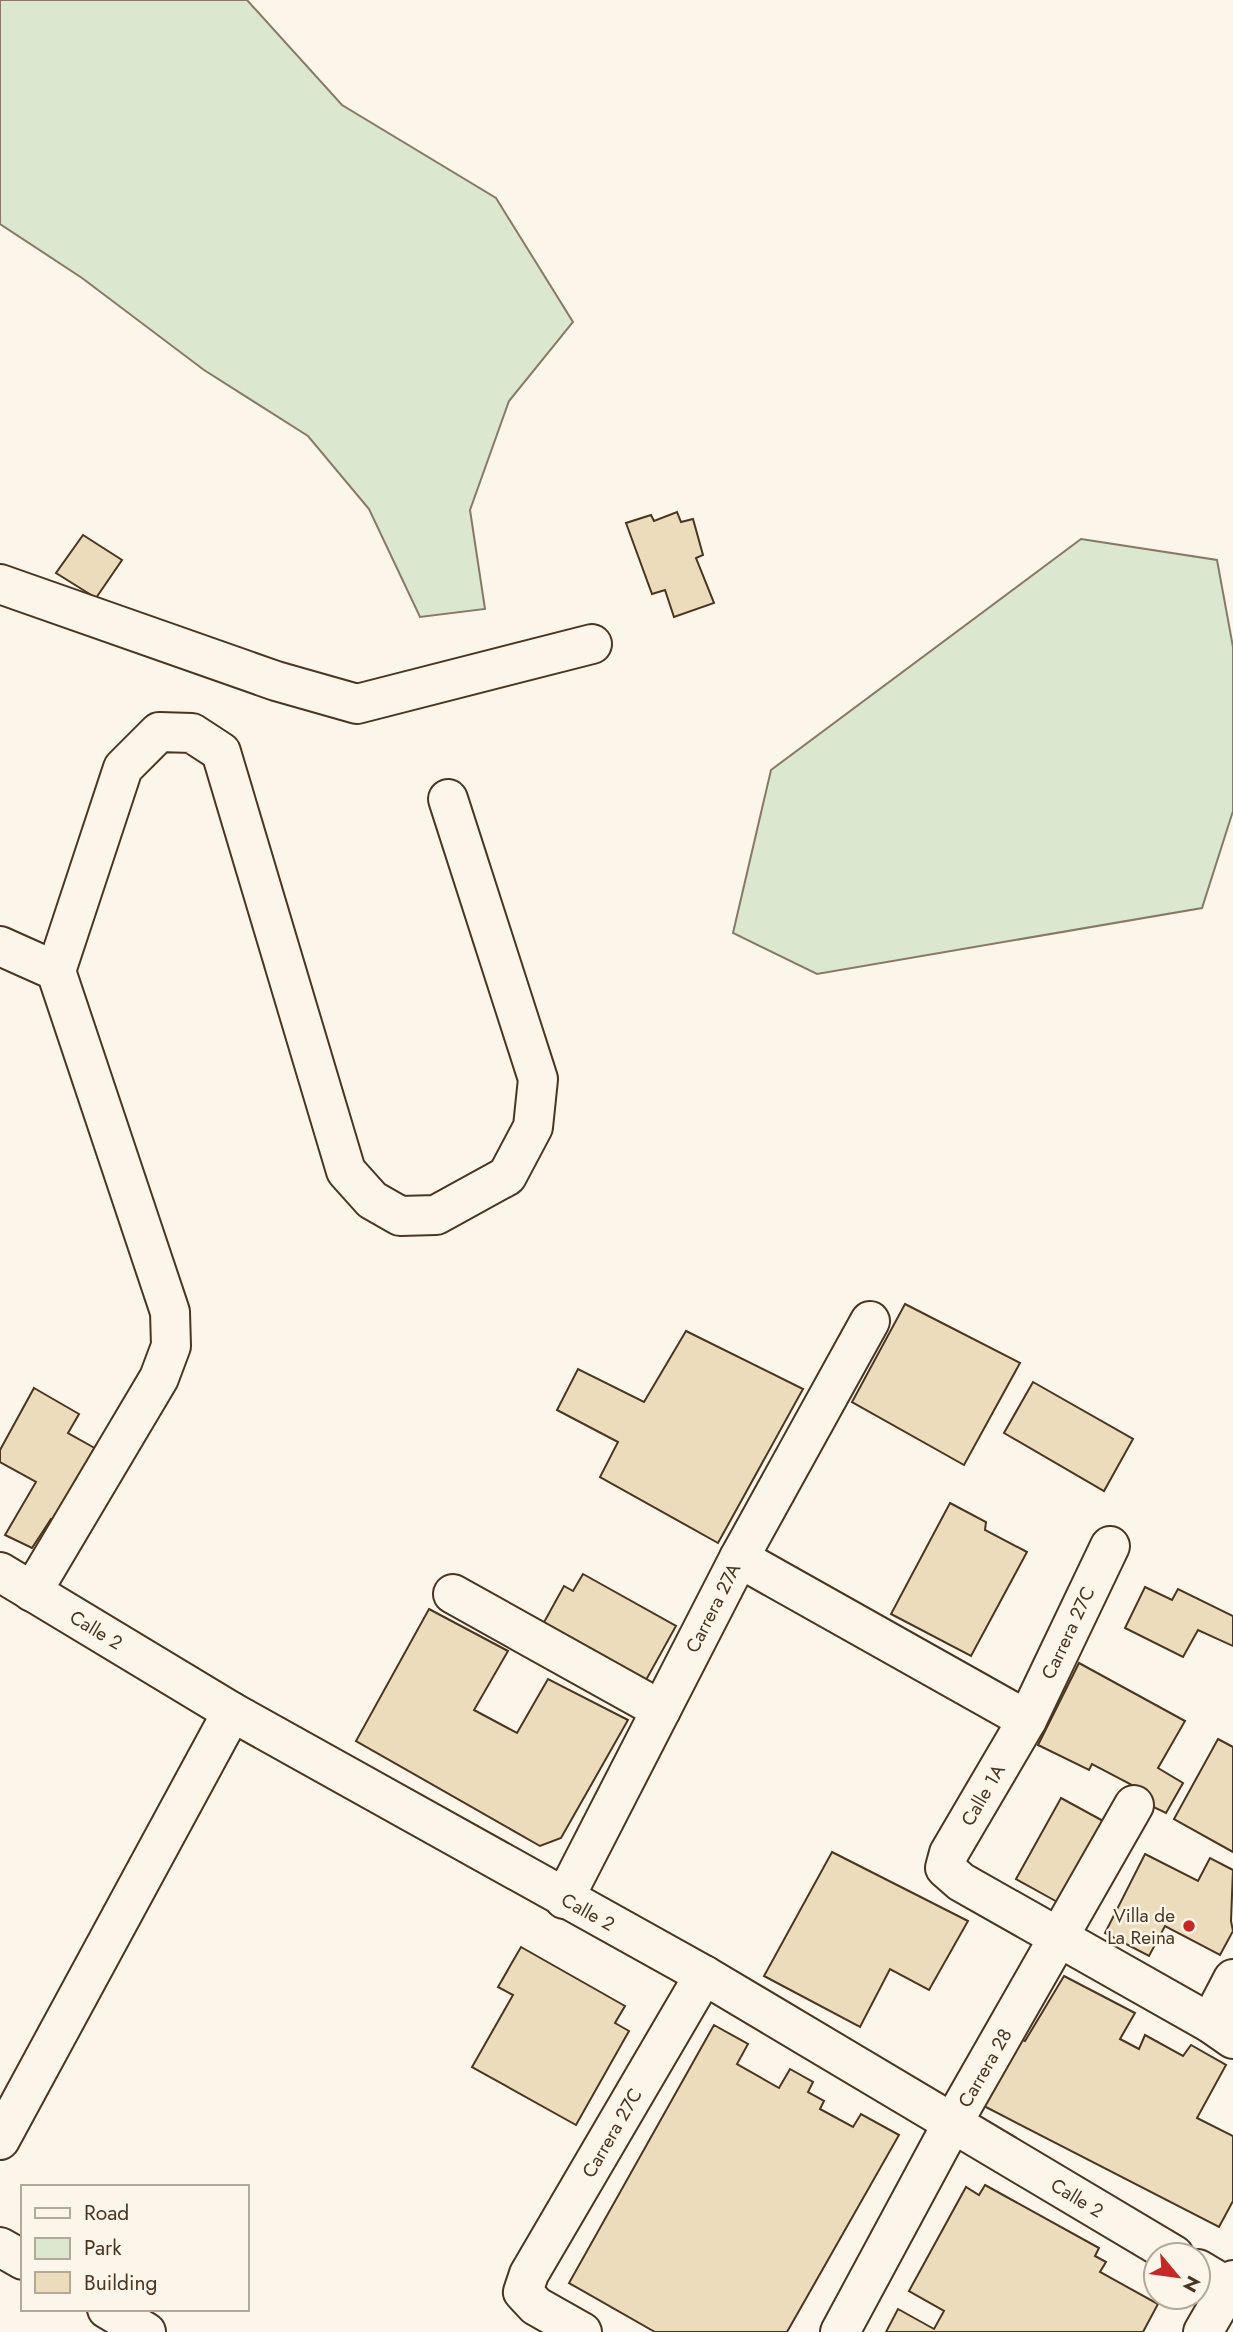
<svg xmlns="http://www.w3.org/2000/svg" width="1233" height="2332" viewBox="0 0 1233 2332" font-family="Jost,sans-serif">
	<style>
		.green { fill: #dce7d0; stroke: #887966; stroke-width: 2 }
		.building { fill: #ecdcbc; stroke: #4a3520; stroke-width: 2 }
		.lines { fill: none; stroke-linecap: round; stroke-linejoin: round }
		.minor-casing { stroke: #4a3520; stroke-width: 42 }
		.tertiary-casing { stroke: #4a3520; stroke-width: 42 }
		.minor { stroke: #fbf6e9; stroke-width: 38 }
		.tertiary { stroke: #fbf6e9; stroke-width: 38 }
		.poi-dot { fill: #c62828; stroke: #fbf6e9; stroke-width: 2.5 }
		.labels { text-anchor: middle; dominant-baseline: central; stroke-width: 5; stroke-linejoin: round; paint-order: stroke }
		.street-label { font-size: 19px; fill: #4a3520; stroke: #fbf6e9 }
		.poi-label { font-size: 19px; fill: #4a3520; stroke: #fbf6e9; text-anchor: end }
	</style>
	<rect width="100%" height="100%" fill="#fbf6e9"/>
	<g class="green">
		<polygon points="0,0 247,0 342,105 496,198 573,322 509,401 470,510 485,609 420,617 369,509 308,436 204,370 82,278 0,224"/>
		<polygon points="1081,539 1217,560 1233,647 1233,811 1202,908 817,974 733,933 771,770"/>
	</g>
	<g class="building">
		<polygon points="677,512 681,522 693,519 703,555 696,558 714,603 674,617 665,590 652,594 626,523 651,515 654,521"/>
		<polygon points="83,535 122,560 96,598 56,573"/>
		<polygon points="905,1304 1020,1363 964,1465 852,1402"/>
		<polygon points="686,1331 803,1389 718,1543 600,1477 618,1442 557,1410 578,1369 644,1402"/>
		<polygon points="1033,1382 1133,1439 1104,1491 1004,1433"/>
		<polygon points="34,1388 79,1414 68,1433 100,1451 56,1521 51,1519 32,1548 5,1535 36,1482 0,1462 0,1450"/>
		<polygon points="950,1503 986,1522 985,1530 1027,1552 971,1656 891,1614"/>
		<polygon points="583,1574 676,1626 646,1680 543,1624 564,1586 573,1591"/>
		<polygon points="1145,1587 1172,1600 1178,1589 1233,1616 1233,1646 1198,1630 1183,1657 1125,1628"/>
		<polygon points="429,1609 508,1651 474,1710 517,1733 548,1679 628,1720 561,1838 540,1846 356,1741"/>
		<polygon points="1079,1663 1185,1721 1158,1768 1183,1783 1166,1813 1145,1803 1149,1794 1092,1764 1089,1770 1038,1745"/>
		<polygon points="1218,1739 1233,1747 1233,1852 1174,1819"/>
		<polygon points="1061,1798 1105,1822 1061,1904 1016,1879"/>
		<polygon points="832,1852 968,1921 929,1990 890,1969 860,2027 764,1976"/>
		<polygon points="1145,1854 1198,1881 1210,1858 1233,1870 1231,1921 1233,1931 1220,1955 1165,1926 1149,1956 1105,1933"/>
		<polygon points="521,1947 625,2006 615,2023 629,2031 576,2125 472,2067 513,1995 498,1987"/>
		<polygon points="1064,1976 1135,2013 1120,2039 1139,2049 1145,2035 1183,2056 1191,2045 1226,2065 1197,2118 1233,2136 1233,2201 1219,2227 982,2105 1018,2038 1025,2041"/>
		<polygon points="714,2025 748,2044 737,2064 779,2088 790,2069 813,2082 808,2092 824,2101 820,2109 853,2127 861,2114 899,2135 787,2332 655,2332 569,2283"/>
		<polygon points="985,2185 1099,2248 1095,2256 1106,2262 1100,2272 1158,2304 1143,2332 886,2332 898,2309 934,2329 944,2311 909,2291 966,2187 979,2195"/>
	</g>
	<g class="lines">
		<defs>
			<g id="minor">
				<polyline points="0,584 276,681 357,704 592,644"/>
				<polyline points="0,946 56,971 170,1312 171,1346 159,1378 32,1592"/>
				<polyline points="56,971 123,768 159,732 192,733 221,752 346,1171 372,1200 400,1216 436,1215 507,1176 533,1127 538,1079 448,799"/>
				<polyline points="1110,1546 1027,1720 949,1853 945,1868 961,1882 1210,2023 1233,2039"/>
				<polyline points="739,1558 1027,1720"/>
				<polyline points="453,1594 661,1710"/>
				<polyline points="564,1899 739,1558 870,1321"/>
				<polyline points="1210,2023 1233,1979"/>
				<polyline points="0,2140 232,1712"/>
				<polyline points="0,2247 23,2260"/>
				<polyline points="107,2309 146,2332"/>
				<polyline points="582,2332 536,2306 523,2292 529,2274 704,1975"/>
				<polyline points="840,2332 952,2124 1134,1805"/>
				<polyline points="1203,2332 1233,2280"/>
			</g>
			<g id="tertiary">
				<polyline points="0,1572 232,1712 704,1975 1174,2255"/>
				<polyline points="1198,2269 1233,2290"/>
			</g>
		</defs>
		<use href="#minor" class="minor-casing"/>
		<use href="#tertiary" class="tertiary-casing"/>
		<use href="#minor" class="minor"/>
		<use href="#tertiary" class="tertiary"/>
	</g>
	<circle class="poi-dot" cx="1189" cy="1926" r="7"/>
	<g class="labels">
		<g class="street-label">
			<text transform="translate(713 1608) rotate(-63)">Carrera 27A</text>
			<text transform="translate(96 1630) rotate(31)">Calle 2</text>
			<text transform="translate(1068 1633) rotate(-65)">Carrera 27C</text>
			<text transform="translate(983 1795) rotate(-60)">Calle 1A</text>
			<text transform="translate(588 1912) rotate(29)">Calle 2</text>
			<text transform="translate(985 2068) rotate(-60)">Carrera 28</text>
			<text transform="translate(612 2133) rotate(-60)">Carrera 27C</text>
			<text transform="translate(1077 2198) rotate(31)">Calle 2</text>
		</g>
		<g class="poi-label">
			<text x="1175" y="1915">Villa de<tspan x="1175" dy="22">La Reina</tspan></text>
		</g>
	</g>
	<rect x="21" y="2185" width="228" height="126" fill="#fbf6e9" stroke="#b4a999" stroke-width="2"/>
	<rect x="35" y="2208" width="35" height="10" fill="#fbf6e9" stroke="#b4a999" stroke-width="2"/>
	<text x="84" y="2220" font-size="21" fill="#4a3520">Road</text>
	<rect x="35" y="2238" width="35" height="21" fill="#dce7d0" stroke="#b4a999" stroke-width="2"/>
	<text x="84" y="2255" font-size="21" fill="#4a3520">Park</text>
	<rect x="35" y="2272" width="35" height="21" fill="#ecdcbc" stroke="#b4a999" stroke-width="2"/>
	<text x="84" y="2290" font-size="21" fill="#4a3520">Building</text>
	<g transform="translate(1177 2276) rotate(119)"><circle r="33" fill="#fbf6e9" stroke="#b4a999" stroke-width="2"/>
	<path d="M0-5L12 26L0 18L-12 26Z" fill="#c62828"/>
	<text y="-10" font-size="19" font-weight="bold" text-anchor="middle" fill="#4a3520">N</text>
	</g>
</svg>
